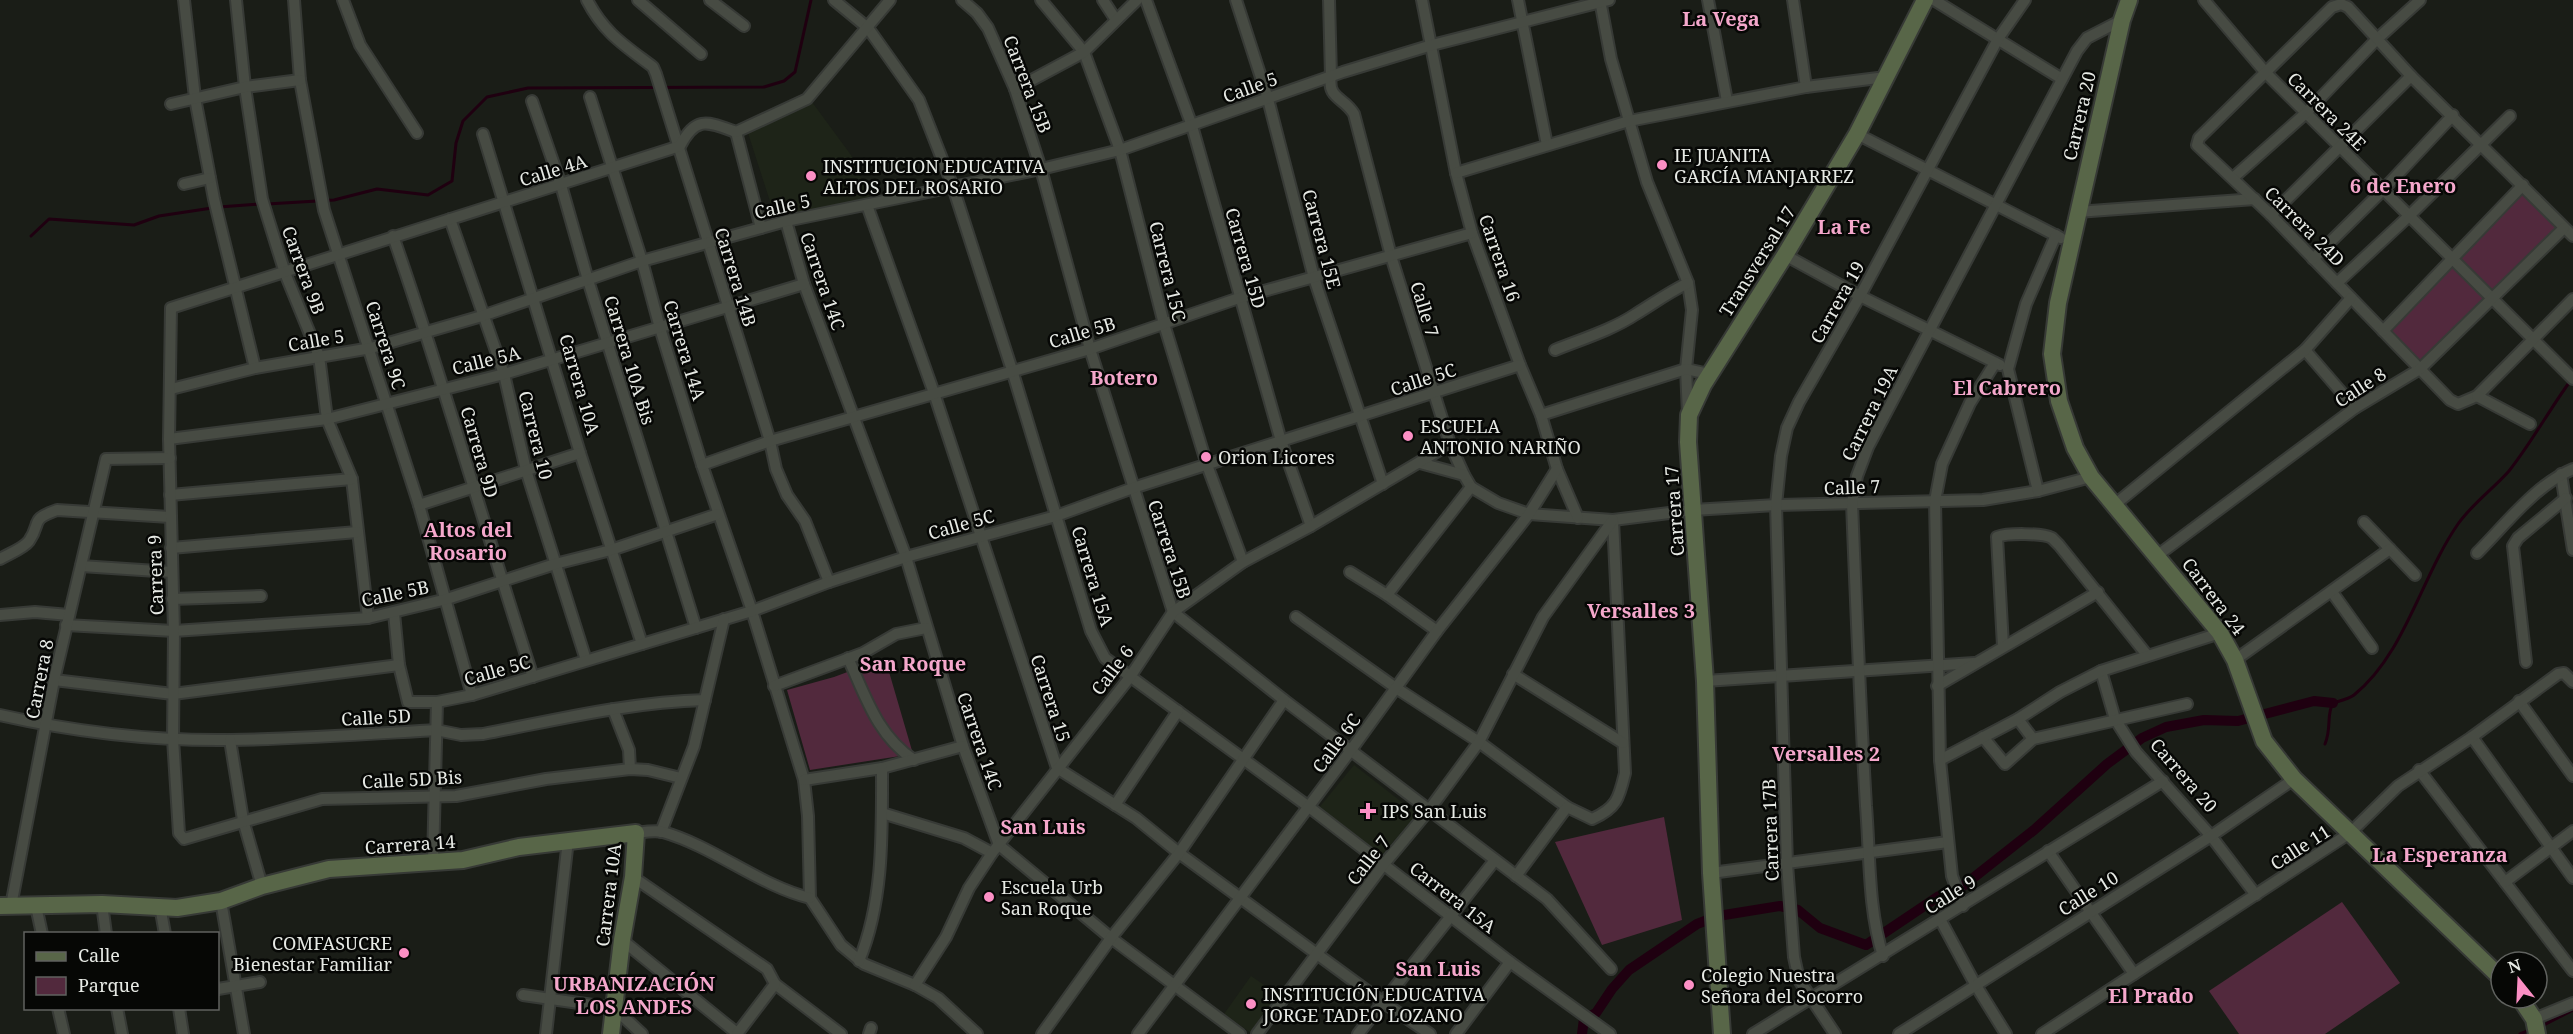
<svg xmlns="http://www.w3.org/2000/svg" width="2573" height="1034" viewBox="0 0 2573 1034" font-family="'Noto Serif',serif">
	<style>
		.built { fill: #1e2418 }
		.green { fill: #52293d }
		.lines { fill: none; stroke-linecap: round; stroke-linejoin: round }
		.stream { stroke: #1f0010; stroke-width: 3 }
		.canal { stroke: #1f0010; stroke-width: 10 }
		.street-casing { stroke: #373a36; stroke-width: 14 }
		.secondary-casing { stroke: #373a36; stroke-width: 20 }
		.street { stroke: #474b43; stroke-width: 10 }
		.secondary { stroke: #586648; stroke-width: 16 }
		.poi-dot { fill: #fb8fc4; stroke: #060705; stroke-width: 2 }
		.labels { text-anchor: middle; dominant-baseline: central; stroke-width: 5; stroke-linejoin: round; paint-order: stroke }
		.street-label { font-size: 18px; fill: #e7eae5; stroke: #060705 }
		.poi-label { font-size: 18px; fill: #e7eae5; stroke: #060705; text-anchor: start }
		.neighbourhood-label { font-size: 20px; font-weight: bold; fill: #f4a7cb; stroke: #060705 }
	</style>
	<rect width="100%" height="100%" fill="#1a1d17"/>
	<g class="built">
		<polygon points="812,102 851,155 869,197 776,220 747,130"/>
		<polygon points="1354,765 1417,814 1381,856 1318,809"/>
		<polygon points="1251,976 1279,995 1251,1033 1224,1014"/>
	</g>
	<g class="green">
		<polygon points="2523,185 2564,228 2420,369 2383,331"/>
		<polygon points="885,658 913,754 810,770 787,690 834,677"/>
		<polygon points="1664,817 1682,920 1602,945 1555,842"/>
		<polygon points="2342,902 2400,983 2325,1034 2239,1034 2209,991"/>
	</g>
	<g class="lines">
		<g class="stream">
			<polyline points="267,204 334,200 377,189 428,195 452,181 456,143 463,121 487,97 528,88 764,87 784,81 795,72 811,0"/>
			<polyline points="219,207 260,204"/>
			<polyline points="31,236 49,219 134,225 159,216 212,208"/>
			<path d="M2325,744C2332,727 2326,715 2333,703C2339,701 2349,699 2354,695C2405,654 2421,577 2458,524C2472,504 2493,489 2509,471C2532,442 2549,410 2571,380"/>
			<polyline points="2542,1026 2573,1010"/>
			<polyline points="2520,1034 2530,1030"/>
		</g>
		<polyline class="canal" points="1582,1034 1584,1019 1596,1013 1612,989 1629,970 1697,924 1718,916 1780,906 1798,910 1820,928 1866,945 1939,896 1963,886 2034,830 2107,764 2142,738 2166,727 2204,720 2238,721 2314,701 2333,703"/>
		<defs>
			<g id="street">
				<polyline points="184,0 195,98 214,199 255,368"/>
				<polyline points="236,0 245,87 262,199 285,273 319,356 327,419 352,479 368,618"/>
				<polyline points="294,0 300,80 324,210 419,505 472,695"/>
				<polyline points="343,0 360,45 417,133"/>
				<path d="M587,0C604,33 624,45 653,67L656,74L770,441L776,469L787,495L805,521L829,582"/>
				<polyline points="638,0 701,54"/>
				<polyline points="710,0 744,26"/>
				<polyline points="834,0 868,28 919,100 953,187 1012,370 1091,631 1105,658 1309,807 1510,962 1610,1034"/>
				<polyline points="962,0 977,13 988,28 1015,89 1041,169 1090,349 1173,612 1284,700 1547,899 1611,969"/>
				<polyline points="1041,0 1084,52 1120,150 1164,324 1207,465 1243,562"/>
				<polyline points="1103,0 1116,20"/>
				<polyline points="1146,0 1192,126 1281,441 1311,526"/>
				<polyline points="1236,0 1268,99 1314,278 1383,484"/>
				<path d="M1329,0L1331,76C1327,99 1344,97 1354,114L1391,256L1450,444L1464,475L1471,487L1498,503L1529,514L1613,520L1693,510L1776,505L1983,500L2038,491L2091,477"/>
				<polyline points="1422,0 1456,173 1472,233 1520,365 1541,415 1557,469 1578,518"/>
				<polyline points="1518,0 1547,145"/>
				<polyline points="1600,0 1611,59 1647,182 1688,283 1692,310 1686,369 1688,414"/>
				<polyline points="1708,0 1727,101"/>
				<polyline points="1793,0 1806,87"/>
				<polyline points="1934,0 2062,79"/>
				<polyline points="2204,0 2266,73 2573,379"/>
				<polyline points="1015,89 1084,52 1137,0"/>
				<polyline points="590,97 642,261 660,328 702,465 752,611 804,780 808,816 810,898 841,945 864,964 915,985 938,998 977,1034"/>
				<polyline points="532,101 561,185 588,280 696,628"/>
				<polyline points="171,104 245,87 300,80"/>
				<polyline points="736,132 761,228"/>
				<polyline points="483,134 580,453 642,644"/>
				<polyline points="1857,134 2061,238"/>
				<polyline points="1456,173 1629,121 1806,87 1886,77"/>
				<polyline points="2233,178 2306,113 2376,40 2420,0"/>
				<polyline points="184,184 210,178"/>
				<polyline points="867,205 934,393 1057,768 1136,818 1179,853 1381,1001 1430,1034"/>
				<polyline points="2077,212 2255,199"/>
				<polyline points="2271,215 2411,76"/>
				<polyline points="450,219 504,374 526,470 586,660"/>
				<polyline points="786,221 804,284 906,557 963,746 999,845 1111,938 1240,1034"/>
				<path d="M393,236C444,382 485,530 533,677"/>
				<polyline points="2573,236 2411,76 2348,7 2341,4 2332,7 2199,138 2197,145 2271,215 2450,400 2458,404 2477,396 2573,299"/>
				<polyline points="1785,255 1860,296 2000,365"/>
				<polyline points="2313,259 2383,190 2453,115"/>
				<polyline points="2337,283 2409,216 2510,116"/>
				<polyline points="2383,331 2523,185"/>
				<path d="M1555,350C1582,339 1612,330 1636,314C1654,303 1669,292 1688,283"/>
				<polyline points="2305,350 2355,408"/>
				<polyline points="171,389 255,368 371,348 482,316 642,261 786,221 1041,169 1120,150 1343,72 1432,45 1609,0"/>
				<polyline points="2477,396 2530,424"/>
				<polyline points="1541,415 1686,369 1709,374"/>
				<polyline points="169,439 327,419 504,374 804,284"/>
				<polyline points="1420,463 1464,475"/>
				<polyline points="702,465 770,441 1090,349 1239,298 1472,233"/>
				<polyline points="2561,474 2573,550"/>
				<polyline points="2038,491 2008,369 2026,304 2056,235"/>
				<polyline points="170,495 352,479"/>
				<polyline points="419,505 580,453"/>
				<polyline points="2113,506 2305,350 2351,298"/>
				<polyline points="2364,522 2415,575"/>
				<polyline points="171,548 357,532"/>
				<path d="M2477,553C2506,524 2535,485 2573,469"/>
				<polyline points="2158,555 2355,408 2420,369 2564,228"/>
				<path d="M0,559C8,554 23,549 29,541C42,522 29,520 57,510L170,517"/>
				<polyline points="81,566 172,572"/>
				<polyline points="1350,572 1387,595 1437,631"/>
				<polyline points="2332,592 2372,648"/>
				<polyline points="1387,595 1471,487"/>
				<polyline points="172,599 261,596"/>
				<polyline points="394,613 399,665 408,702 437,702 472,695 752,611 829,582 906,557 1056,516 1133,488 1520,365"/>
				<polyline points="0,615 35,612 69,615"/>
				<path d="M1296,617L1396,688L1479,742L1567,807L1592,819C1617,808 1619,798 1625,773L1613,520"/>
				<polyline points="66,625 174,631 368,618 447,599 555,564 611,550 718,514"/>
				<path d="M2003,646L1997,537C2007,533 2042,533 2052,538C2053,539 2058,544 2059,545L2147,655"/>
				<path d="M848,658C866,697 877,735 914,760"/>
				<polyline points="2235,660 2390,549"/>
				<polyline points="2526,662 2513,546 2518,538 2566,498"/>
				<polyline points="2101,671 2115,719 2136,752 2211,836 2256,895"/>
				<polyline points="1513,674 1623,743"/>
				<polyline points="54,680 173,694 399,665"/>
				<polyline points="1705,681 1974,663"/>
				<polyline points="774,686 863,653 896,634 926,628"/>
				<polyline points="1937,686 2098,592"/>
				<polyline points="2519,701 2573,776"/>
				<polyline points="613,709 629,750 630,769"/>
				<path d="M0,715C75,732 154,741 231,740C299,739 368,734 436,730L461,735L483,734C556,720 630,702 705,700"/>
				<polyline points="2018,719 2033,739"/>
				<polyline points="1983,737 2005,764 2033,739 2187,704"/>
				<polyline points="2472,737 2573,878"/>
				<polyline points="230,740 243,820 262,886"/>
				<polyline points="1940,760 2018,719 2060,692 2101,671 2220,633"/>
				<polyline points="2419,770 2573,971"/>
				<path d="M681,778L648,770L630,769L546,779L456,796L322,799L184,839L179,833L173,739L174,631L169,439L171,308L680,146C696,115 708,122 736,132L807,99L890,0"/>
				<polyline points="804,780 882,768 963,746"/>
				<polyline points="1115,805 1178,711"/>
				<polyline points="882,813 964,838 992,853"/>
				<polyline points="661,832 694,746 724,619"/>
				<path d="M636,833C644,832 655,830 663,832C715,847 758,885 810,898"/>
				<polyline points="2048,851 2134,974"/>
				<polyline points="433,862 437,702"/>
				<polyline points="1711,873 1948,842"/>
				<polyline points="1516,876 1567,807"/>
				<polyline points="633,877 767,969 775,984 841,1034"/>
				<polyline points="2505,882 2573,831"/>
				<polyline points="221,901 244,1034"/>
				<polyline points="102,904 106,934"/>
				<polyline points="11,906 54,680 106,459 170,458"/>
				<polyline points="36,906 42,934"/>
				<polyline points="160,906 165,934"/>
				<polyline points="1963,906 1952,876 1940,760 1935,501 1942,464 1970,403 1995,363"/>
				<polyline points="1940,919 1975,984 2006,1034"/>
				<polyline points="622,940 738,1034"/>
				<path d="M1883,956C1868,909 1870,855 1866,806C1860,705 1856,604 1852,503L1857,476L1868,447L2077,51L2087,38L2122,20"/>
				<path d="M859,961C884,900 882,832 882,768"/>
				<polyline points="915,985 946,937 969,888 992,853 1130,677 1173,612 1243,562 1311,526 1450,444"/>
				<polyline points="218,989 260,982"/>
				<polyline points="523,995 614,1008 642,1034"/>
				<polyline points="58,1008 64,1034"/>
				<polyline points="117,1008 122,1034"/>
				<polyline points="179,1008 183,1034"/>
				<polyline points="2534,1019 2573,1003"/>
				<polyline points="546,1034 568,840"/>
				<polyline points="737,1034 775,984"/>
				<polyline points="869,1034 871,1028"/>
				<polyline points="1042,1034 1111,938 1179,853 1284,700"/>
				<polyline points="1138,1034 1351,750 1437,631 1529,514 1557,469"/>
				<polyline points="1257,1034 1384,864 1429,810 1479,742 1543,617 1613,520"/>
				<polyline points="1358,1034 1495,860"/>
				<polyline points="1456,1034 1510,962"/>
				<polyline points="1753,1034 2163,781"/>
				<polyline points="1835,1034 1799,980 1794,957 1787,864 1776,505 1781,456 1787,428 1799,402 1860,296 1998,39 2025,0"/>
				<polyline points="1899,1034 2211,836 2294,779"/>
				<polyline points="2042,1034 2350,833 2398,786 2472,737 2558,674 2564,673 2573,682"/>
			</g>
			<g id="secondary">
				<polyline points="2129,0 2122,20 2058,303 2052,354 2059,401 2075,448 2091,477 2220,633 2235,660 2264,741 2294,779 2501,978"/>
				<polyline points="0,906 102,904 177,908 221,901 262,886 329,869 463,860 519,847 636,833 633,877 622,940 611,1034"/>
				<polyline points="2520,998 2534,1019 2537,1034"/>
				<polyline points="1722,1034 1711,873 1705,681 1688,442 1689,415 1703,385 1785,255 1857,134 1925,0"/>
			</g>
		</defs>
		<use href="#street" class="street-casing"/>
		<use href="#secondary" class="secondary-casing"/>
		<use href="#street" class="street"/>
		<use href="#secondary" class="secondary"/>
	</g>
	<g class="poi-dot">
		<circle cx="1662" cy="165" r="6"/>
		<circle cx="811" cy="176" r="6"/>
		<circle cx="1408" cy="436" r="6"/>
		<circle cx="1206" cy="457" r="6"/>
		<path d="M1365 802h6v6h6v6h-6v6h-6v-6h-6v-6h6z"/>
		<circle cx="989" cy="897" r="6"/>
		<circle cx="404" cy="953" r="6"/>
		<circle cx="1689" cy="985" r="6"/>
		<circle cx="1251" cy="1004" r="6"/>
	</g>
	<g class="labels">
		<g class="street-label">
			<text transform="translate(1028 84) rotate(69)">Carrera 15B</text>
			<text transform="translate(1250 87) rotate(-20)">Calle 5</text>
			<text transform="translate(2327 111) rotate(45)">Carrera 24E</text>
			<text transform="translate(2079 116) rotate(-77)">Carrera 20</text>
			<text transform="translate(553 170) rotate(-17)">Calle 4A</text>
			<text transform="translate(782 206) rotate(-13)">Calle 5</text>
			<text transform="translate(2305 226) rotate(45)">Carrera 24D</text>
			<text transform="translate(1322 239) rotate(75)">Carrera 15E</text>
			<text transform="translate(1246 258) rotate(74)">Carrera 15D</text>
			<text transform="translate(1500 258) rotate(71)">Carrera 16</text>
			<text transform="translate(1757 261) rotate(-58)">Transversal 17</text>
			<text transform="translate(304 270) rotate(70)">Carrera 9B</text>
			<text transform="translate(1168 271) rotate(76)">Carrera 15C</text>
			<text transform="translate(736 277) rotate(73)">Carrera 14B</text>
			<text transform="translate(823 281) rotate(71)">Carrera 14C</text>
			<text transform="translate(1837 302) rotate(-61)">Carrera 19</text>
			<text transform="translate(1425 309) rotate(73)">Calle 7</text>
			<text transform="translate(1082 332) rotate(-17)">Calle 5B</text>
			<text transform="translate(316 340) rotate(-10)">Calle 5</text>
			<text transform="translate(386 345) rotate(72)">Carrera 9C</text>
			<text transform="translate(685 350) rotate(73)">Carrera 14A</text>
			<text transform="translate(486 360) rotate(-14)">Calle 5A</text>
			<text transform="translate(630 360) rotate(73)">Carrera 10A Bis</text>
			<text transform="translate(1423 379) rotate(-18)">Calle 5C</text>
			<text transform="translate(580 384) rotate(74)">Carrera 10A</text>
			<text transform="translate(2360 387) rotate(-33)">Calle 8</text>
			<text transform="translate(1869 413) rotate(-64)">Carrera 19A</text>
			<text transform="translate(536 435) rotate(76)">Carrera 10</text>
			<text transform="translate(480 452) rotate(74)">Carrera 9D</text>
			<text transform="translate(1852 487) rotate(-2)">Calle 7</text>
			<text transform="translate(1674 511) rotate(-94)">Carrera 17</text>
			<text transform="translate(961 524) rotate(-16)">Calle 5C</text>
			<text transform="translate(1170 549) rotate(72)">Carrera 15B</text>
			<text transform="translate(155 575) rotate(-92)">Carrera 9</text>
			<text transform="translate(1093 576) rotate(73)">Carrera 15A</text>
			<text transform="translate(395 593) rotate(-12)">Calle 5B</text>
			<text transform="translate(2214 596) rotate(53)">Carrera 24</text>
			<text transform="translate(497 670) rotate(-16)">Calle 5C</text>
			<text transform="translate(1112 670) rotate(-53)">Calle 6</text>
			<text transform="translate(39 679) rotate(-79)">Carrera 8</text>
			<text transform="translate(1051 698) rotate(72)">Carrera 15</text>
			<text transform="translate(376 717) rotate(-3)">Calle 5D</text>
			<text transform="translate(980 741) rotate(71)">Carrera 14C</text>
			<text transform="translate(1336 743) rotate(-54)">Calle 6C</text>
			<text transform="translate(2184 775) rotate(49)">Carrera 20</text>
			<text transform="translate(412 779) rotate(-3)">Calle 5D Bis</text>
			<text transform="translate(1770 830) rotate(-92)">Carrera 17B</text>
			<text transform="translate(410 844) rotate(-4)">Carrera 14</text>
			<text transform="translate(2300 847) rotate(-33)">Calle 11</text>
			<text transform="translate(1368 860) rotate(-52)">Calle 7</text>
			<text transform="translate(2088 893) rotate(-32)">Calle 10</text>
			<text transform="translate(1950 894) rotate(-32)">Calle 9</text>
			<text transform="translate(608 895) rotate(-83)">Carrera 10A</text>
			<text transform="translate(1453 897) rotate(38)">Carrera 15A</text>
		</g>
		<g class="poi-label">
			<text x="1674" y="155">IE JUANITA<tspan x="1674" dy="21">GARCÍA MANJARREZ</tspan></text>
			<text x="823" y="166">INSTITUCION EDUCATIVA<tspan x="823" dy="21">ALTOS DEL ROSARIO</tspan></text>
			<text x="1420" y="426">ESCUELA<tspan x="1420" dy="21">ANTONIO NARIÑO</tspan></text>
			<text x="1218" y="457">Orion Licores</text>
			<text x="1382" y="811">IPS San Luis</text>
			<text x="1001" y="887">Escuela Urb<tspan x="1001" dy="21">San Roque</tspan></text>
			<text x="392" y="943" text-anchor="end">COMFASUCRE<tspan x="392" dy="21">Bienestar Familiar</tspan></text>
			<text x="1701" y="975">Colegio Nuestra<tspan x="1701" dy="21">Señora del Socorro</tspan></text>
			<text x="1263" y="994">INSTITUCIÓN EDUCATIVA<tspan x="1263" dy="21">JORGE TADEO LOZANO</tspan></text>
		</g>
		<g class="neighbourhood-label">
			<text x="1721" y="18">La Vega</text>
			<text x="2403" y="185">6 de Enero</text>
			<text x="1844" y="226">La Fe</text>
			<text x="1124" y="377">Botero</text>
			<text x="2007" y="387">El Cabrero</text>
			<text x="468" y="529">Altos del<tspan x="468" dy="23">Rosario</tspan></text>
			<text x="1641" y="610">Versalles 3</text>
			<text x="913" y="663">San Roque</text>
			<text x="1826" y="753">Versalles 2</text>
			<text x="1043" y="826">San Luis</text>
			<text x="2440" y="854">La Esperanza</text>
			<text x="1438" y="968">San Luis</text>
			<text x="634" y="983">URBANIZACIÓN<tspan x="634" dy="23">LOS ANDES</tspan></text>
			<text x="2151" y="995">El Prado</text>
		</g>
	</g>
	<rect x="24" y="932" width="195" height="78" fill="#060705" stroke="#60625f" stroke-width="1.5"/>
	<rect x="36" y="952" width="30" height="9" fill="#586648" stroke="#60625f" stroke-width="1.5"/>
	<text x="78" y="962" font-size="18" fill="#e7eae5">Calle</text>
	<rect x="36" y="977" width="30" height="18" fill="#52293d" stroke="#60625f" stroke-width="1.5"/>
	<text x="78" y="992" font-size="18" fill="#e7eae5">Parque</text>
	<g transform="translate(2519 980) rotate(342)"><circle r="28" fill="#060705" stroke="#60625f" stroke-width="1.5"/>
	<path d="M0-4.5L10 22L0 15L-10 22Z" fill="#fb8fc4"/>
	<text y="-9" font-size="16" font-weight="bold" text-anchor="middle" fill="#e7eae5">N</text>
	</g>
</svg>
